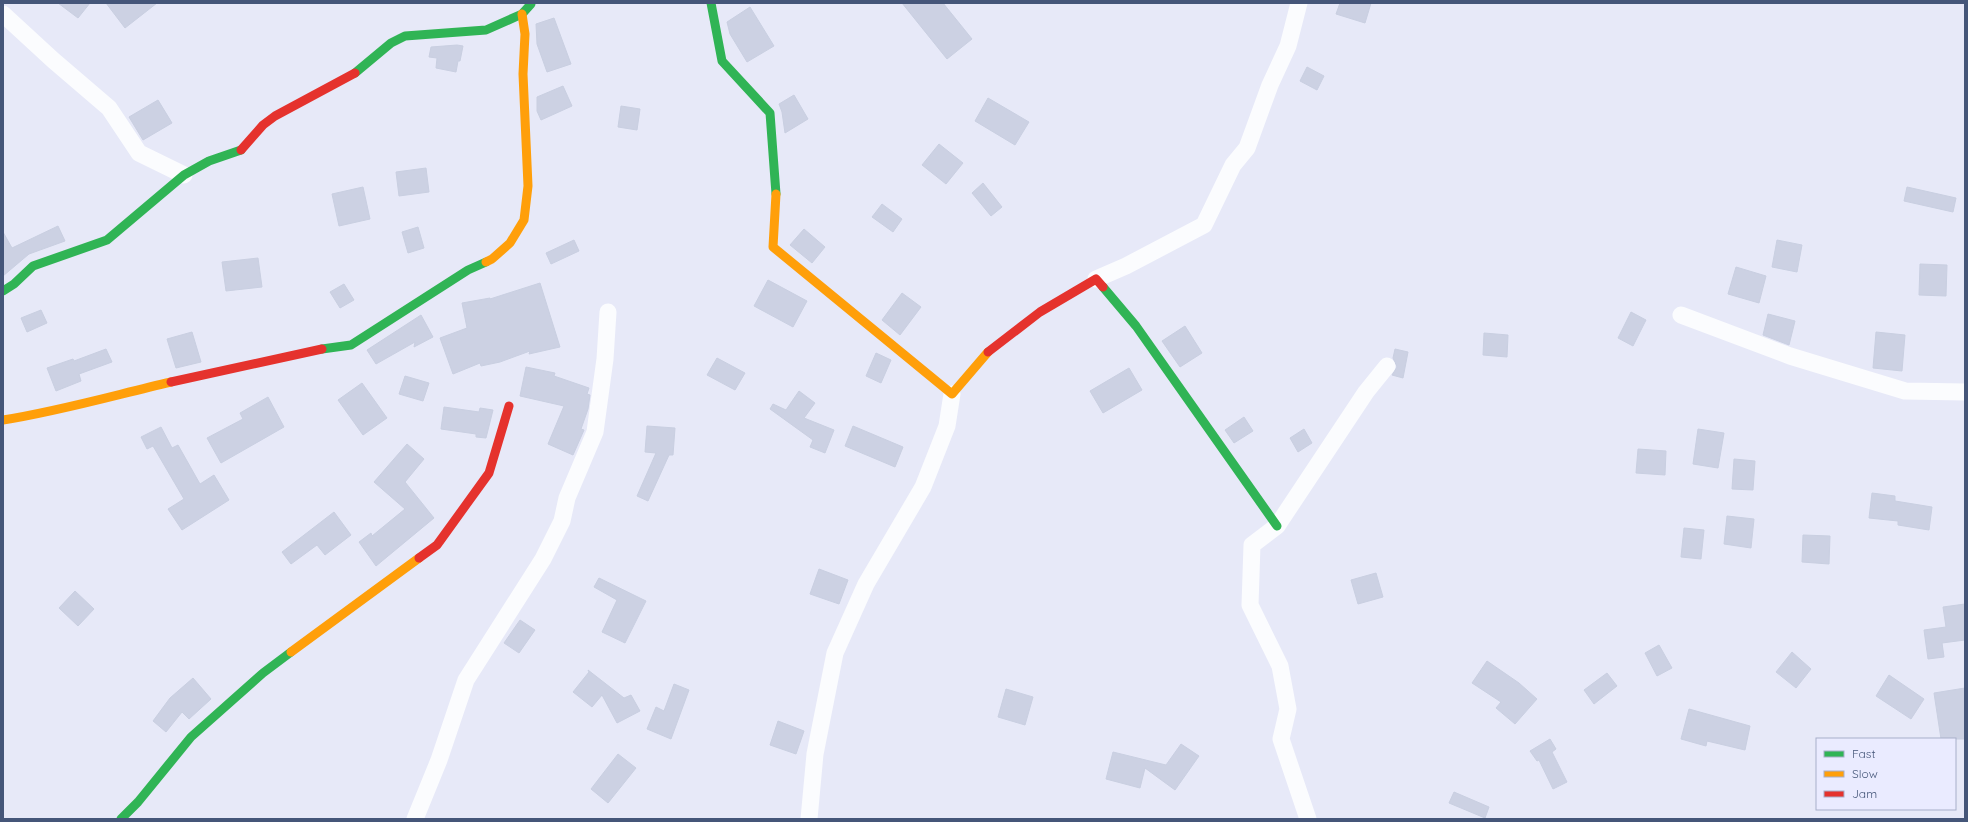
<svg xmlns="http://www.w3.org/2000/svg" width="1968" height="822" viewBox="0 0 1968 822" font-family="Quicksand,sans-serif">
	<style>
		.building { fill: #ccd1e3; stroke: #c9cfe1 }
		.lines { fill: none; stroke-linecap: round; stroke-linejoin: round }
		.street { stroke: #fbfcfe; stroke-width: 17 }
		.fast { stroke: #30b455; stroke-width: 9 }
		.slow { stroke: #ff9f0a; stroke-width: 9 }
		.jam { stroke: #e5322d; stroke-width: 9 }
	</style>
	<rect width="100%" height="100%" fill="#e7e9f8"/>
	<g class="building">
		<polygon points="58,3 90,3 78,18"/>
		<polygon points="106,3 157,3 125,28"/>
		<polygon points="902,3 943,3 972,39 947,59"/>
		<polygon points="1340,3 1371,3 1365,23 1336,14"/>
		<polygon points="750,7 774,46 747,62 730,34 727,22"/>
		<polygon points="554,18 571,64 547,72 537,44 536,24"/>
		<polygon points="457,45 463,46 460,61 458,61 456,72 436,68 437,58 429,57 431,47"/>
		<polygon points="1307,67 1324,76 1317,90 1300,81"/>
		<polygon points="563,86 572,106 541,120 537,111 537,97"/>
		<polygon points="794,95 808,119 785,133 782,112 779,104"/>
		<polygon points="988,98 1029,122 1015,145 975,121"/>
		<polygon points="158,100 172,123 143,140 129,117"/>
		<polygon points="621,106 640,109 637,130 618,127"/>
		<polygon points="939,144 963,163 946,184 922,165"/>
		<polygon points="426,168 429,192 399,196 396,172"/>
		<polygon points="983,183 1002,207 991,216 972,193"/>
		<polygon points="363,187 370,219 339,226 332,194"/>
		<polygon points="1907,187 1956,198 1953,212 1904,201"/>
		<polygon points="882,204 902,219 893,232 872,217"/>
		<polygon points="58,226 65,241 29,254 3,276 3,232 12,248"/>
		<polygon points="418,227 424,248 408,253 402,232"/>
		<polygon points="804,229 825,247 812,263 790,245"/>
		<polygon points="574,240 579,251 551,264 546,253"/>
		<polygon points="1777,240 1802,245 1797,272 1772,267"/>
		<polygon points="258,258 262,287 226,291 222,262"/>
		<polygon points="1920,264 1947,265 1946,296 1919,295"/>
		<polygon points="1736,267 1766,276 1759,303 1728,294"/>
		<polygon points="768,280 807,301 793,327 754,306"/>
		<polygon points="540,283 560,347 529,354 530,351 500,362 481,366 480,363 453,374 440,338 467,328 462,303 490,298 490,299"/>
		<polygon points="344,284 354,300 340,308 330,292"/>
		<polygon points="902,293 921,307 900,335 882,320"/>
		<polygon points="41,310 47,323 27,332 21,318"/>
		<polygon points="1631,312 1646,320 1633,346 1618,338"/>
		<polygon points="1768,314 1795,321 1789,345 1763,335"/>
		<polygon points="421,315 433,337 414,347 415,342 376,364 367,350"/>
		<polygon points="1185,326 1202,353 1180,367 1162,341"/>
		<polygon points="192,332 201,362 176,368 167,339"/>
		<polygon points="1876,332 1905,335 1902,371 1873,368"/>
		<polygon points="1484,333 1508,335 1507,357 1483,355"/>
		<polygon points="106,349 112,362 79,374 81,381 56,391 47,368 73,359 74,361"/>
		<polygon points="1395,349 1408,352 1403,378 1392,375 1397,367 1393,358"/>
		<polygon points="876,353 891,360 881,383 866,376"/>
		<polygon points="717,358 745,373 735,390 707,375"/>
		<polygon points="526,367 555,373 554,376 589,388 587,394 590,395 588,409 581,429 584,430 573,455 548,444 564,406 520,396"/>
		<polygon points="1129,368 1142,390 1103,413 1090,391"/>
		<polygon points="405,376 429,383 423,401 399,394"/>
		<polygon points="362,383 387,418 363,435 338,400"/>
		<polygon points="799,391 815,403 804,418 834,430 825,453 810,447 813,440 770,409 773,404 786,410"/>
		<polygon points="268,397 284,427 221,463 207,438 243,419 240,413"/>
		<polygon points="444,407 479,412 480,408 493,410 486,438 476,437 476,434 441,429"/>
		<polygon points="1244,417 1253,431 1234,443 1225,430"/>
		<polygon points="647,426 675,428 673,455 669,455 648,501 637,496 656,453 645,452"/>
		<polygon points="853,426 903,447 895,467 845,446"/>
		<polygon points="161,427 172,448 178,445 200,484 214,475 229,500 182,530 168,509 184,499 153,446 147,449 141,437"/>
		<polygon points="1304,429 1312,443 1298,452 1290,438"/>
		<polygon points="1698,429 1724,433 1718,468 1693,464"/>
		<polygon points="407,444 424,459 405,482 434,518 376,566 359,542 371,533 372,536 405,509 374,482"/>
		<polygon points="1638,449 1666,451 1665,475 1636,473"/>
		<polygon points="1734,459 1755,461 1753,490 1732,489"/>
		<polygon points="1872,493 1895,496 1895,501 1932,507 1929,530 1898,525 1898,521 1869,518"/>
		<polygon points="334,512 351,535 325,555 317,545 291,564 282,552"/>
		<polygon points="1727,516 1754,519 1751,548 1724,544"/>
		<polygon points="1684,528 1704,530 1701,559 1681,557"/>
		<polygon points="1803,535 1830,536 1829,564 1802,562"/>
		<polygon points="819,569 848,580 839,604 810,594"/>
		<polygon points="1376,573 1383,597 1358,604 1351,580"/>
		<polygon points="599,578 646,601 625,643 602,632 617,600 594,587"/>
		<polygon points="75,591 94,609 78,626 59,608"/>
		<polygon points="1965,604 1965,640 1942,643 1944,657 1928,659 1924,630 1946,627 1943,607"/>
		<polygon points="520,620 535,630 519,653 504,643"/>
		<polygon points="1659,645 1672,668 1657,676 1645,653"/>
		<polygon points="1792,652 1811,669 1796,688 1776,672"/>
		<polygon points="1487,661 1519,683 1537,699 1515,724 1496,708 1501,702 1472,683"/>
		<polygon points="588,670 624,698 631,695 640,711 617,723 602,695 592,707 573,692 589,672"/>
		<polygon points="1607,673 1617,686 1594,704 1584,690"/>
		<polygon points="1889,675 1924,699 1911,719 1876,696"/>
		<polygon points="193,678 211,699 189,719 182,712 166,732 153,721 170,698"/>
		<polygon points="674,684 689,690 671,739 647,729 656,707 664,711"/>
		<polygon points="1965,688 1965,739 1941,739 1934,693"/>
		<polygon points="1006,689 1033,697 1025,725 998,717"/>
		<polygon points="1689,709 1750,726 1745,750 1707,741 1706,746 1681,739"/>
		<polygon points="778,721 804,731 796,754 770,745"/>
		<polygon points="1550,739 1556,749 1552,752 1567,782 1553,789 1539,760 1537,761 1530,751"/>
		<polygon points="1181,744 1199,756 1175,790 1145,768 1140,788 1106,779 1113,752 1166,765"/>
		<polygon points="618,754 636,768 608,803 591,789"/>
		<polygon points="1454,792 1489,807 1485,818 1449,803"/>
	</g>
	<g class="lines">
		<g class="street">
			<polyline points="3,14 53,60 109,108 139,153 184,175"/>
			<polyline points="1096,279 1126,266 1204,225 1233,165 1247,148 1270,85 1288,46 1299,3"/>
			<polyline points="1681,315 1790,356 1905,391 1965,392"/>
			<polyline points="415,819 439,760 466,680 543,559 562,521 567,498 595,432 605,359 608,312"/>
			<polyline points="809,819 815,754 835,653 866,584 923,487 947,426 952,394"/>
			<polyline points="1308,819 1281,739 1288,709 1280,666 1250,605 1252,545 1277,526 1366,392 1387,366"/>
		</g>
		<g class="fast">
			<polyline points="711,3 722,61 770,113 776,194"/>
			<polyline points="355,73 391,43 405,36 486,30 522,14 531,4"/>
			<polyline points="1103,287 1136,326 1277,526"/>
			<polyline points="3,291 14,284 33,266 107,240 184,175 209,161 241,150"/>
			<polyline points="322,349 351,345 468,270 486,262"/>
			<polyline points="121,819 138,802 191,737 263,673 291,652"/>
		</g>
		<g class="slow">
			<polyline points="776,194 773,247 952,394 988,352"/>
			<polyline points="486,262 492,259 510,243 524,220 528,186 523,74 525,34 522,14"/>
			<path d="M3,420C60,411 115,395 171,382"/>
			<polyline points="291,652 419,558"/>
		</g>
		<g class="jam">
			<polyline points="241,150 263,125 275,116 355,73"/>
			<polyline points="988,352 1040,312 1096,279 1103,287"/>
			<polyline points="171,382 322,349"/>
			<polyline points="419,558 437,545 489,473 509,406"/>
		</g>
	</g>
	<rect width="1968" height="822" fill="none" stroke="#455679" stroke-width="8"/>
	<rect x="1816" y="738" width="140" height="72" fill="#eaebff" stroke="#a8afc9"/>
	<rect x="1824" y="751" width="20" height="6" fill="#30b455" stroke="#a8afc9"/>
	<text x="1852" y="758" font-size="12" fill="#455679">Fast</text>
	<rect x="1824" y="771" width="20" height="6" fill="#ff9f0a" stroke="#a8afc9"/>
	<text x="1852" y="778" font-size="12" fill="#455679">Slow</text>
	<rect x="1824" y="791" width="20" height="6" fill="#e5322d" stroke="#a8afc9"/>
	<text x="1852" y="798" font-size="12" fill="#455679">Jam</text>
</svg>
